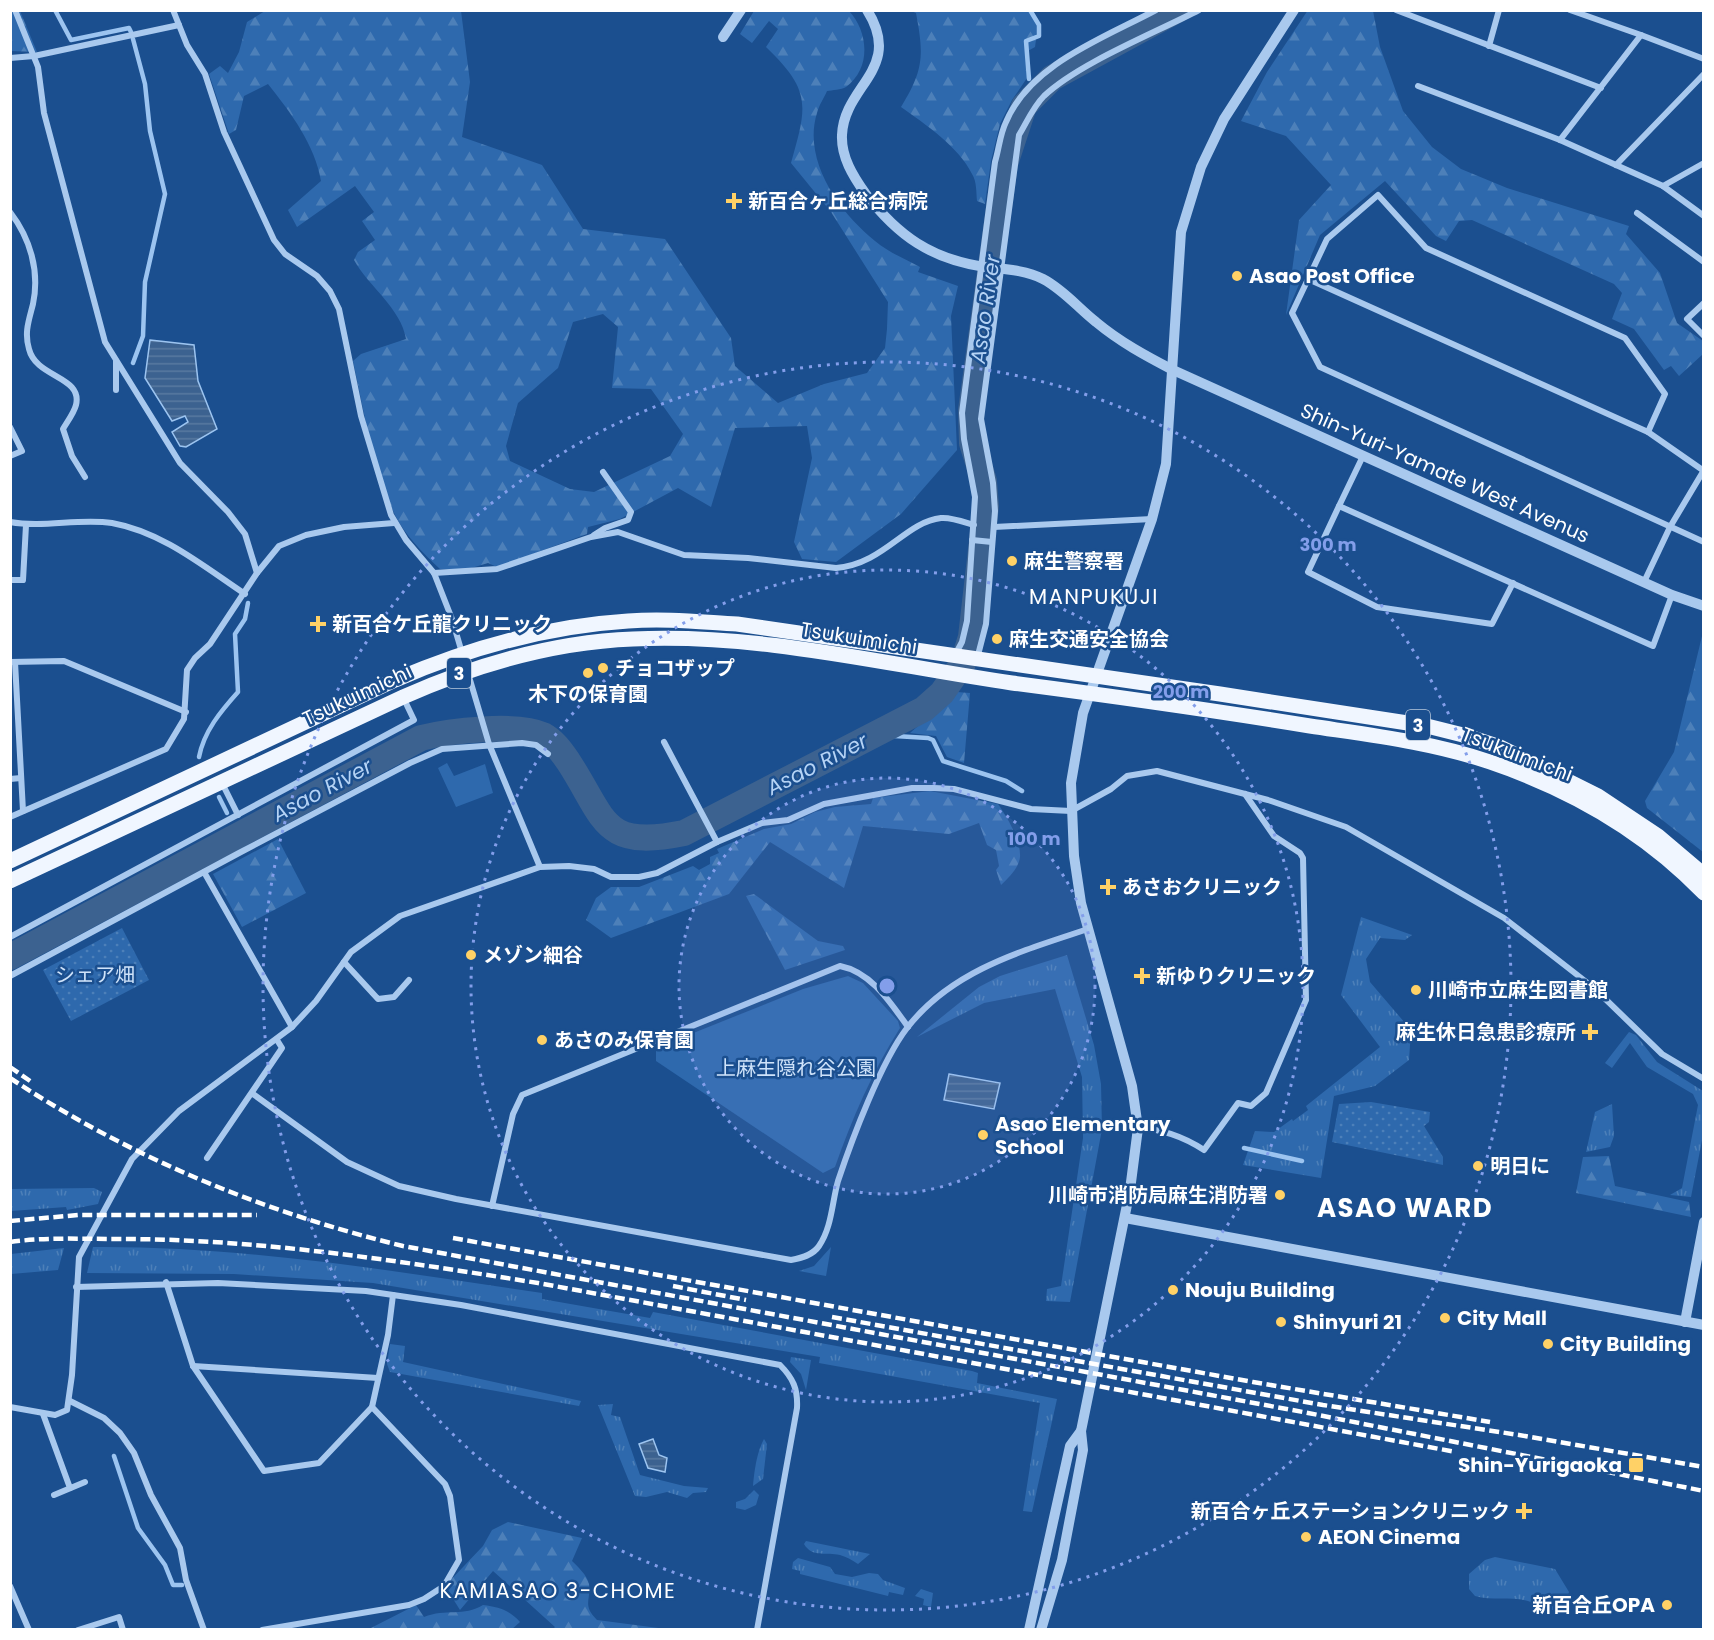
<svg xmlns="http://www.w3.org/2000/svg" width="1714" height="1640" viewBox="0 0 1714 1640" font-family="Poppins,'Noto Sans JP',sans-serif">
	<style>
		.grass { fill: url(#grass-tufts) }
		.forest { fill: url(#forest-firs); fill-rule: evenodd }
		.park { fill: #2e69ad }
		.garden { fill: url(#garden-dots) }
		.water { fill: url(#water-rules); stroke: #9cc4f0; stroke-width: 1.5 }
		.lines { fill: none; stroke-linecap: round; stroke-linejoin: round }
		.stream { stroke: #9cc4f0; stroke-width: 4.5 }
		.river { stroke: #3c6290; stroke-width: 26 }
		.minor { stroke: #a9c9ee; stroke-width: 6 }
		.tertiary { stroke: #a9c9ee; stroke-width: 10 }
		.primary { stroke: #f0f6ff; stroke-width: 15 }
		.rail { stroke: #fff; stroke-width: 4.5; stroke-dasharray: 10 4.5; stroke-linecap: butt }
		.ring { fill: none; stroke: #839eea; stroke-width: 3; stroke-dasharray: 3 6 }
		.poi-dot { fill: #ffd166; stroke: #1b4f8f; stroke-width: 2 }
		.labels { text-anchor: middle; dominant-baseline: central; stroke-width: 5; stroke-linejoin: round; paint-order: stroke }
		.shield { fill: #1b4f8f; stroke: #bbcadd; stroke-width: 1.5 }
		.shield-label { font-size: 18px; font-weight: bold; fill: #fff }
		.poi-label { font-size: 20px; font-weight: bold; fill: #fff; stroke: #1b4f8f; text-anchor: start }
		.street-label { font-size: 20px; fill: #fff; stroke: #1b4f8f }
		.park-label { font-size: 20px; fill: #cfe3fa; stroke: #1b4f8f }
		.water-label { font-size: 21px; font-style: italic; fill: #b5d3f5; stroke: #1b4f8f }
		.neighbourhood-label { font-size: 21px; letter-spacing: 1.5px; fill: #fff; stroke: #1b4f8f }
		.district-label { font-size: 26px; font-weight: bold; letter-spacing: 1.5px; fill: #fff; stroke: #1b4f8f }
		.centre { fill: #839eea; stroke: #1b4f8f; stroke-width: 3 }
		.ring-label { font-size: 18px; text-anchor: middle; font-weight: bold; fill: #839eea; stroke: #1b4f8f; stroke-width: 5; stroke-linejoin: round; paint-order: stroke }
	</style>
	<defs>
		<pattern id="grass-tufts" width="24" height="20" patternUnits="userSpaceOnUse" patternTransform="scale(1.5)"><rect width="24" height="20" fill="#2e69ad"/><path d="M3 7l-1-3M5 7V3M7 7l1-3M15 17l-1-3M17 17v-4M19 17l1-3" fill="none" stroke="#4d80b9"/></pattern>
		<pattern id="forest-firs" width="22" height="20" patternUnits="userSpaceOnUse" patternTransform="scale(1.5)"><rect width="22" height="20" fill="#2e69ad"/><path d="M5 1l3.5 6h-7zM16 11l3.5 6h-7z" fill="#4d80b9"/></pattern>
		<pattern id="garden-dots" width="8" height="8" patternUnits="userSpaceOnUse" patternTransform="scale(1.5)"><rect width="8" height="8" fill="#2e69ad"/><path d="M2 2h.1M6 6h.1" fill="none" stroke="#4d80b9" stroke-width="1.8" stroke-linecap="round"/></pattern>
		<pattern id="water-rules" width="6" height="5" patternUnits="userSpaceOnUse" patternTransform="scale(1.5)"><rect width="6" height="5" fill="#3c6290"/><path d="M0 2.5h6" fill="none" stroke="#597aa1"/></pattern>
	</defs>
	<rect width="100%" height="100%" fill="#1b4f8f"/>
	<g class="grass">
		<polygon points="1361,917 1412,935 1405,940 1380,938 1366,959 1370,982 1411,1030 1409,1060 1375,1086 1334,1096 1321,1178 1243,1165 1255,1131 1274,1132 1292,1119 1293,1121 1308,1110 1306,1106 1380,1047 1341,995"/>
		<polygon points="1067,955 1094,1045 1101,1084 1102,1129 1070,1302 1046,1301 1047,1289 1061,1286 1083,1138 1082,1077 1055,989 984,1003 917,1037 979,987 1000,976"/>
		<polygon points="1629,1032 1636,1035 1657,1062 1703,1091 1703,1135 1691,1197 1670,1195 1682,1188 1698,1105 1693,1094 1647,1067 1630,1043 1612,1068 1605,1063"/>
		<polygon points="1612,1104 1614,1136 1610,1147 1586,1152 1595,1112"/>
		<polygon points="94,1188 102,1192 98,1204 67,1210 66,1207 11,1211 11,1189"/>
		<path d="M93,1247C244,1246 393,1271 542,1293V1299L650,1318L653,1312L972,1371L978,1373L977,1383L1057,1399L1032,1512L1023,1511L1040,1403L819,1363L820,1357L373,1283L234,1274L87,1273Z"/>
		<polygon points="831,1247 826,1276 799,1271 814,1266"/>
		<polygon points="64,1248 58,1270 11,1274 11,1254"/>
		<polygon points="390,1344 405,1346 403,1362 581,1401 579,1406 390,1372 387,1364"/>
		<polygon points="791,1357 811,1360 806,1390 801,1374 790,1362"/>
		<polygon points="613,1404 611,1415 620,1417 640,1475 684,1486 708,1488 706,1492 693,1493 687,1498 667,1492 646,1497 635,1496 598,1405"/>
		<path d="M764,1439L767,1444L763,1479L753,1486C754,1472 757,1451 764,1439Z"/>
		<polygon points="754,1490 759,1495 756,1505 745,1510 736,1508 736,1502 745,1499"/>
		<path d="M806,1541L870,1554L858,1564C852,1560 847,1557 840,1555C827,1552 812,1558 804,1544Z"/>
		<path d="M1495,1557L1555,1569L1569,1592L1564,1606C1550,1616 1541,1605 1528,1601C1510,1596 1492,1601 1475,1596L1469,1589V1574L1485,1560Z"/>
		<polygon points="798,1558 830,1567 835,1574 852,1577 869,1573 878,1574 883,1580 905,1588 903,1595 889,1592 888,1596 800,1574 800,1571 792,1569 793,1562"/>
		<polygon points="921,1589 933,1593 931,1607 923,1605 924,1599 915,1596"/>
	</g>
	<g class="forest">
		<polygon points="1308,10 1373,11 1380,47 1403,111 1432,147 1461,169 1507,188 1629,226 1626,234 1660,273 1677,323 1703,341 1703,354 1679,376 1671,366 1664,370 1634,329 1612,319 1622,293 1614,284 1472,220 1459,221 1446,241 1436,236 1385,181 1320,235 1286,315 1299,220 1331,185 1286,136 1241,121 1267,72"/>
		<polygon points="10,11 20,11 37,52 11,51"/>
		<path d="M265,11H461L470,82L462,137L542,165L583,229L665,239L731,338L735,366L778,403L824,384L867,373L885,348L887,329L888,302L831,212L791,163C807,106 812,91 766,47L778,29L769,21L752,43L740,34L754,11H849C868,31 872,68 846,87C841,90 832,90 827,91C824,98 819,105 817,113C802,161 840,213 875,241C888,252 905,259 920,267L918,272L958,286L951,316L957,450L901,514L836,562L802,559L794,542L812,458L807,426L735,428L711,507L678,488L620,519L588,527L587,534L497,567L488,563L468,569H440C423,553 405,535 395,515C373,468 364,412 353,361L361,354L406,339C401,308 369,287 354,260L358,252L375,240L362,221L374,212L355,186L297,227L288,210L321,181C315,145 291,113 268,84L244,96L236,130L229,134L209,74L220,66L228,73L239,52L247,22ZM603,314L618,327L612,388L651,389L683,434L670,456L594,492L570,489L510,461L506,446L518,403L558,368L573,322Z"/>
		<path d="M911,11H1029L1038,25L1035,47L1026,52L1027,78L1012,100L1000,124L991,161L985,204L977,201C976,192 977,182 972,174C959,147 925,124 901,107C924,70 924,55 916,13Z"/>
		<polygon points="1703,632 1703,852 1647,808 1645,801 1674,752"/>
		<polygon points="957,692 970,693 964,763 947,757 936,736 910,733"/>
		<path d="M930,791L998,804C1007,817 1021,840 1020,857C1019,868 1008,878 1001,885L996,870L999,866L996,850L987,845L979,823L949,834L863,826L844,888L770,842L729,894L611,938L586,920L596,898L611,887H639L693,866L699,870L710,864V857L719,853L717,849L764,829L791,824L815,812L835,807L871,804L873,798Z"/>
		<polygon points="278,839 306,893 242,927 213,874"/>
		<polygon points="754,894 818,941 843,946 845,950 785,970 746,896"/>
		<polygon points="1609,1156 1615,1186 1689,1202 1691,1217 1576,1193 1583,1157"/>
		<path d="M508,1522L582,1538L572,1561C578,1567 587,1575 589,1584C591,1601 582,1605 597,1620L666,1629H553L555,1627L493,1571L460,1610L445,1586L483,1546L492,1530Z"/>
		<path d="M416,1605L424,1617C446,1608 464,1617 483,1605C499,1607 509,1610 520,1622L511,1630H367Z"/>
	</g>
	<g class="park">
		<polygon points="447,763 454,776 485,764 493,793 456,807 438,768"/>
		<path d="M848,976L863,983L898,1021L900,1028C872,1072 852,1119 835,1167L823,1173L656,1061V1048L803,989Z"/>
	</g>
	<g class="garden">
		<polygon points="122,928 149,980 71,1021 43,970"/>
		<polygon points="1371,1102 1430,1112 1429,1122 1424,1126 1443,1157 1443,1165 1332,1142 1339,1104"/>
	</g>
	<g class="water">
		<polygon points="150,340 194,345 198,381 217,429 186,447 180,446 172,432 188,422 185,416 172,421 145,378"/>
		<polygon points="949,1074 1000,1083 994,1109 944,1100"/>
		<polygon points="653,1439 659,1455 667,1458 665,1472 648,1468 639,1444"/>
	</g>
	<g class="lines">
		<g class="stream">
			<polyline points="55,10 71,40 129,28 131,32"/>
			<polyline points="133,39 145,84 150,131 165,194 145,282 143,336 133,363"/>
			<polyline points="1029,79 1026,41 1039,36 1039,25 1030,10"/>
			<polyline points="878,735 928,738 933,740 943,761 1006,781 1022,791"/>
			<path d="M199,757C204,731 221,711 238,692L235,634L245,619L248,603"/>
			<polyline points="219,797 227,813"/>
			<polyline points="233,827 237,834"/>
			<polyline points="1244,1148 1302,1161"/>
			<polyline points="114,1456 138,1528 165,1565 173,1585 182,1585"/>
		</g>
		<path class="river" d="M10,957L421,738C449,731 517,723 543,735C554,741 561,751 568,761C606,819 601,850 684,833L924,709L942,693L963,663L971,637L986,506L984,481L972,443L971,410L1005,164L1024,106L1052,78L1177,10"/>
		<g class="minor">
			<polyline points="15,10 38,67 44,113 105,342 180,463 228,512 245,534 257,573"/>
			<polyline points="173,10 187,45 205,74 224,132 274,240 285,254 317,276 330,291 339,309 361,416 391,515 406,540 434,573 452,619 489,744 540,867"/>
			<polyline points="1396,10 1601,88"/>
			<polyline points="1570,10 1641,35"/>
			<polyline points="1489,46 1499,10"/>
			<polyline points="10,58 34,56 179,25"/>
			<polyline points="1418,86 1560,140 1663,186 1704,216"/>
			<polyline points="1560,140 1641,35 1704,59"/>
			<polyline points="1616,165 1704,74"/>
			<polyline points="1663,186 1704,163"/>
			<path d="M10,212C30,238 40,271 33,304C29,320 24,332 29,349C36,378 83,376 76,405C74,413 67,422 63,429L72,456L85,477"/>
			<polyline points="1637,213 1704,262"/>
			<polyline points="1308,279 1648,432 1704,471"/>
			<polyline points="1704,303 1687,319 1704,336"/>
			<polyline points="116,361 116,390"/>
			<polyline points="10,427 22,451 10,456"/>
			<polyline points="1648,432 1665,394 1625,338 1426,248 1378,195 1327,239 1292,313 1320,367 1704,542"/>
			<polyline points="1363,456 1339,506 1653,646 1672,595"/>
			<polyline points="1339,506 1308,572 1377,607 1492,624 1513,583"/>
			<path d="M10,522C44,528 79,518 112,523C162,532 203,566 245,594"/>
			<polyline points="994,527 1152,519"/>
			<polyline points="594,535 605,528 628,520 631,512 603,472"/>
			<polyline points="972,540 992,542"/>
			<path d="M434,573L497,569L591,537L618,532L684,555L748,558L836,568C884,564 905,522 941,518C951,517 964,522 974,525"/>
			<polyline points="10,580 23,580 26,525"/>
			<polyline points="1644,582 1670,527 1704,470"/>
			<path d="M955,655L962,642L967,621L975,497L964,439L962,413L995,162C999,149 1000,134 1006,122C1030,64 1104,38 1156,10"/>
			<path d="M977,659L986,624L995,511L993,483L981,419L1019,135C1027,122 1033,107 1044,96C1079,63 1155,33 1199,10"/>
			<polyline points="10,662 64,661 186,712"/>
			<polyline points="15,662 23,811"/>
			<polyline points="664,742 717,842"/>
			<polyline points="10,779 21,778"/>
			<polyline points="222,783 238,815"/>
			<polyline points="10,817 166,749 184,719 187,670 195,658 210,644 257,573 279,546 306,535 344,527 394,523"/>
			<polyline points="204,872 292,1027"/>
			<polyline points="10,937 414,720 403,697"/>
			<polyline points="344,962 378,999 394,997 409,980"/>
			<polyline points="10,976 239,853 410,763 442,749 522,743 536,745 548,754"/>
			<path d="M253,1094L347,1162L399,1186L456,1199L791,1260C802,1258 813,1255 819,1246C832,1227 832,1202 838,1181C852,1139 881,1062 907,1028C952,970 1022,951 1088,929"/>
			<path d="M1138,1128C1163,1129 1184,1137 1204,1150L1238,1103L1251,1106L1266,1093L1306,1000L1303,858L1300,853L1274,836L1245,794"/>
			<polyline points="207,1158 282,1048 277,1040"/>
			<path d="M492,1206L513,1114L522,1095L840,966C871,972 890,1002 908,1027"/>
			<polyline points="166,1282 193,1366 264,1471 319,1463 372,1407 388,1335 393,1295"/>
			<path d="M76,1287L218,1283L366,1291L461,1305L780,1365C793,1378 798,1389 797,1408L757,1630"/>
			<polyline points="193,1366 378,1378"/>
			<polyline points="70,1401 104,1418 120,1433 134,1453 151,1495 180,1548 186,1580 204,1630"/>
			<polyline points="10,1407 55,1415 67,1410 72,1375 79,1257 132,1159 179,1111 292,1027 316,1001 351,952 400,916 540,867 569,866 594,869 611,877 639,877 657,873 717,842 762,823 788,820 824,804 912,788 934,788 954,789 1031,809 1071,811 1111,789 1127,776 1157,771 1268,800 1346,827 1504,918 1594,988 1662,1054 1704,1079"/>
			<polyline points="43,1414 70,1488"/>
			<polyline points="54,1495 85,1482"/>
			<polyline points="10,1586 29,1630"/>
			<polyline points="78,1630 119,1617 123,1630"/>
			<polyline points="262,1630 409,1605 424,1599 444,1586 459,1560 450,1496 445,1484 372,1407"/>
		</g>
		<g class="tertiary">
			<path d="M867,10C904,69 844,85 842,135C841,157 853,176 865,193C898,236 931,259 985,267C1004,269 1026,270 1043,279C1064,290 1078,308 1096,322C1120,342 1146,356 1173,370L1672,595L1704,606"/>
			<polyline points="723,37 741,10"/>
			<polyline points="1125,1218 1704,1325"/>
			<polyline points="1685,1322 1704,1222"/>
			<polyline points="1029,1630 1070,1446 1081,1431"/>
			<polyline points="1041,1630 1062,1560 1083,1450 1081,1431 1130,1190 1138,1128 1132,1086 1081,903 1074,856 1071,783 1083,713 1152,519 1166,464 1181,232 1201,167 1224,119 1294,10"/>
		</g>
		<g class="primary">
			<path d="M10,861L395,680C469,648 548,626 628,621C665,618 701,622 737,624L1220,694L1427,726L1463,735L1500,747L1598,796L1658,836L1704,875"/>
			<path d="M10,881L403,697C475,665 554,642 633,639C761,633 887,665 1012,683C1112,696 1211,710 1310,726C1370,735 1432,742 1490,762C1570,789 1645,832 1704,893"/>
		</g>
		<g class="rail">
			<polyline points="10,1067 33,1083"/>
			<path d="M10,1078C131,1158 263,1212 403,1246L1303,1412L1704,1491"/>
			<polyline points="10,1221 78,1215 257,1215"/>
			<polyline points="453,1238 1253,1382 1490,1422"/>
			<path d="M10,1242C47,1237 83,1239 120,1239C261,1239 399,1261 538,1283L1456,1452"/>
			<polyline points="673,1286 746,1300"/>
			<polyline points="832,1317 1323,1405 1519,1435 1704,1467"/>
		</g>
	</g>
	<circle cx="887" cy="986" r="208" fill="#839eea" fill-opacity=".12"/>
	<g class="ring">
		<circle cx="887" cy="986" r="208"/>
		<circle cx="887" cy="986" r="416"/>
		<circle cx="887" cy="986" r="624"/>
	</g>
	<g class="poi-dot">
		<path d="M731 192h6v6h6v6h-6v6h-6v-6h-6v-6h6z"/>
		<circle cx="1237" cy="276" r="6"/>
		<circle cx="1012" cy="561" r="6"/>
		<path d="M315 615h6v6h6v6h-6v6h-6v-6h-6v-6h6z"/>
		<circle cx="997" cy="639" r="6"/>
		<circle cx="603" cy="668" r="6"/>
		<circle cx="588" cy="673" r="6"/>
		<path d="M1105 878h6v6h6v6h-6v6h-6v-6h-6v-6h6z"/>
		<circle cx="471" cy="955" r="6"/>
		<path d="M1139 967h6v6h6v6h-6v6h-6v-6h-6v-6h6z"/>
		<circle cx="1416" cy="990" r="6"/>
		<path d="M1587 1023h6v6h6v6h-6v6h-6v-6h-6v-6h6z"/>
		<circle cx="542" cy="1040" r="6"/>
		<circle cx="983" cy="1135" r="6"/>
		<circle cx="1478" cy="1166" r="6"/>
		<circle cx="1280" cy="1195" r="6"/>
		<circle cx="1173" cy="1290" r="6"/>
		<circle cx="1445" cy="1318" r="6"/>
		<circle cx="1281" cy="1322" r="6"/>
		<circle cx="1548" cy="1344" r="6"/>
		<rect x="1628" y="1457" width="16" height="16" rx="3"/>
		<path d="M1521 1502h6v6h6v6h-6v6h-6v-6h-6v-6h6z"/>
		<circle cx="1306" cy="1537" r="6"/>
		<circle cx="1667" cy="1605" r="6"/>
	</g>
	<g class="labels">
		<g class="shield">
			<rect x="447" y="658" width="24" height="30" rx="4.5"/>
			<rect x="1406" y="710" width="24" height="30" rx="4.5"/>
		</g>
		<g class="shield-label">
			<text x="459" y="673">3</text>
			<text x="1418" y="725">3</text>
		</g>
		<g class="poi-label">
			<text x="748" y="201">新百合ヶ丘総合病院</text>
			<text x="1249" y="276">Asao Post Office</text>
			<text x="1024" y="561">麻生警察署</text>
			<text x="332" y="624">新百合ケ丘龍クリニック</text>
			<text x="1009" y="639">麻生交通安全協会</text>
			<text x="615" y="668">チョコザップ</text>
			<text x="588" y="694" text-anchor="middle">木下の保育園</text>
			<text x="1122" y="887">あさおクリニック</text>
			<text x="483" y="955">メゾン細谷</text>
			<text x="1156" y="976">新ゆりクリニック</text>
			<text x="1428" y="990">川崎市立麻生図書館</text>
			<text x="1576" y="1032" text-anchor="end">麻生休日急患診療所</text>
			<text x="554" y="1040">あさのみ保育園</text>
			<text x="995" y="1124">Asao Elementary<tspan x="995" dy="23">School</tspan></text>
			<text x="1490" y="1166">明日に</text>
			<text x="1268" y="1195" text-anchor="end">川崎市消防局麻生消防署</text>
			<text x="1185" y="1290">Nouju Building</text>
			<text x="1457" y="1318">City Mall</text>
			<text x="1293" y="1322">Shinyuri 21</text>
			<text x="1560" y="1344">City Building</text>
			<text x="1622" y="1465" text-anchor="end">Shin-Yurigaoka</text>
			<text x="1510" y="1511" text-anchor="end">新百合ヶ丘ステーションクリニック</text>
			<text x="1318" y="1537">AEON Cinema</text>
			<text x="1655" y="1605" text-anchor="end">新百合丘OPA</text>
		</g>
		<g class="street-label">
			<text transform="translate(1445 473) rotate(24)">Shin-Yuri-Yamate West Avenus</text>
			<text transform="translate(859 638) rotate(9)">Tsukuimichi</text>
			<text transform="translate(357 695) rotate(-25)">Tsukuimichi</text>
			<text transform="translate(1517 754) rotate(21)">Tsukuimichi</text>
		</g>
		<g class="park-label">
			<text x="95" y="975">シェア畑</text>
			<text x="796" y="1068">上麻生隠れ谷公園</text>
		</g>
		<g class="water-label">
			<text transform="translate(985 309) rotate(-82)">Asao River</text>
			<text transform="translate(817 764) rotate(-27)">Asao River</text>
			<text transform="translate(322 790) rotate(-28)">Asao River</text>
		</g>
		<g class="neighbourhood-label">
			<text x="1094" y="596">MANPUKUJI</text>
			<text x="558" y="1590">KAMIASAO 3-CHOME</text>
		</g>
		<g class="district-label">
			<text x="1405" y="1208">ASAO WARD</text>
		</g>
	</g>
	<circle cx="887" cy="986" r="9" class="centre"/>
	<g class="ring-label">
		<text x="1328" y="551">300 m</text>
		<text x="1181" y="698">200 m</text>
		<text x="1034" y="845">100 m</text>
	</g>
	<rect width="1714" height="1640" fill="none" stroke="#ffffff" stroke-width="24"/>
</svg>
